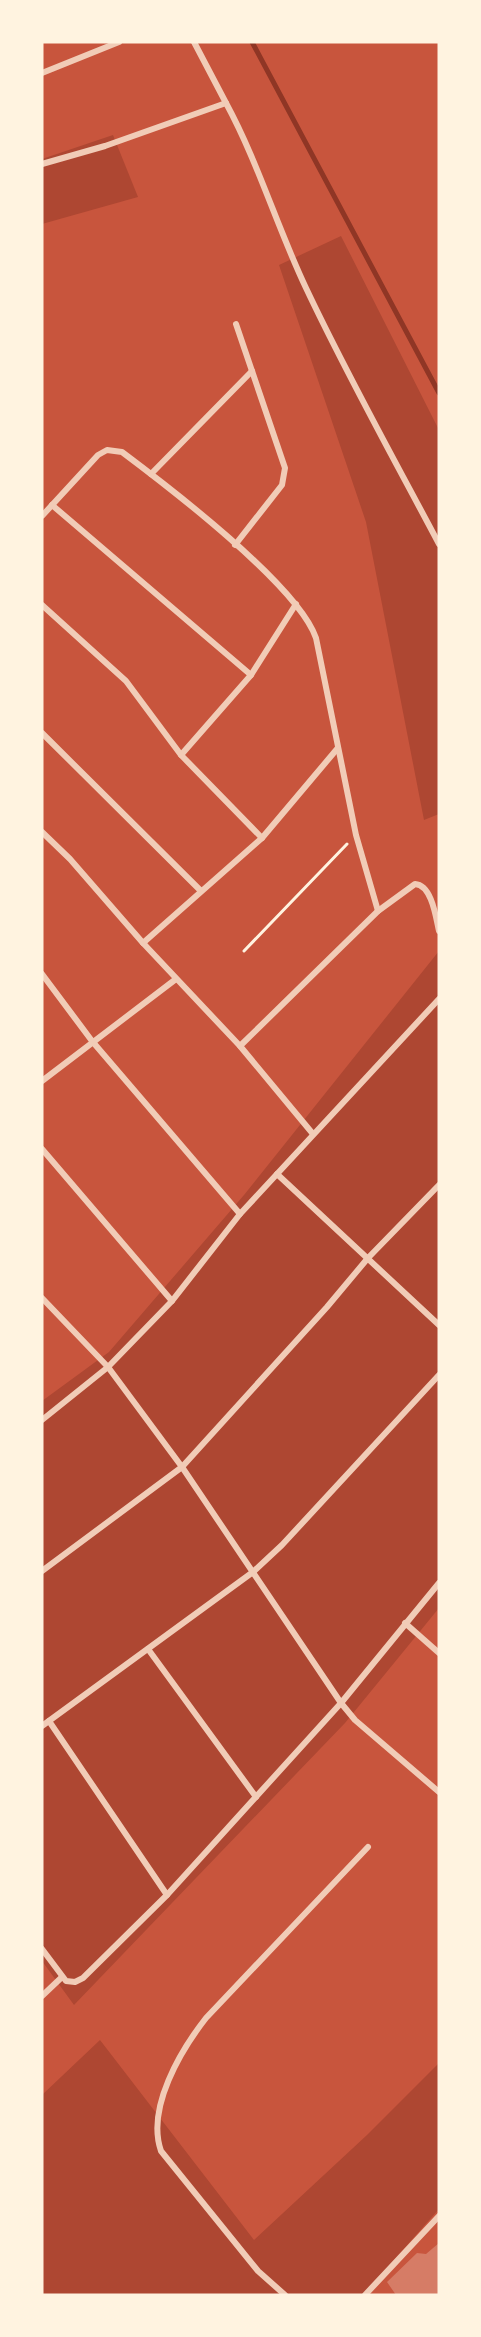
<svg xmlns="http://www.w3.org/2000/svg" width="481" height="2337" viewBox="0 0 481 2337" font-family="Overpass,sans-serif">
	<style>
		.green { fill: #ae4732 }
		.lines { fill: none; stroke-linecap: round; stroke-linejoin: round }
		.stream { stroke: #8f3625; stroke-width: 5 }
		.building { fill: #d67c66 }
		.path { stroke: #fff3e0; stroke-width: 3 }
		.minor { stroke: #f1ccb7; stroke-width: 6 }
	</style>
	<rect width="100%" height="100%" fill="#c8553d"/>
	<g class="green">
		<polygon points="113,135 138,197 42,224 42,159"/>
		<polygon points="341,236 439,430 439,814 424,820 366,522 279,265"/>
		<polygon points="439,951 439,1608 345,1723 74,2005 42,1961 42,1401 109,1352 244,1195"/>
		<polygon points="100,2040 254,2240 367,2135 439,2063 439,2209 363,2295 42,2295 42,2095"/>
	</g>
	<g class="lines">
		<polyline class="stream" points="252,42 439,393"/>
	</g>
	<polygon class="building" points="439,2243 439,2295 396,2295 387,2282 417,2253 426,2254"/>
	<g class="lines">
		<polyline class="path" points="244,951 347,844"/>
		<g class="minor">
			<polyline points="42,73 119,42"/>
			<path d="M226,103C258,162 277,227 306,288C347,375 394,459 439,544"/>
			<polyline points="42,164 105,146 226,103 194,42"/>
			<polyline points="151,474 252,371"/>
			<polyline points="52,505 251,675"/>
			<path d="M42,516L98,455L107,450L122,452C170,488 298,586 316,638L356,835L378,911"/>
			<polyline points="235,545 282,485 285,468 236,324"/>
			<polyline points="42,605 126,681 181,755 262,838"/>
			<polyline points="42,733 201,891"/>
			<polyline points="181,755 251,675 296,604"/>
			<polyline points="42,832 70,859 143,943 240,1046 313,1134"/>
			<polyline points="143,943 262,838 337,749"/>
			<polyline points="42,974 92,1041 240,1214"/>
			<path d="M240,1046L378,911L415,884C432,885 436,918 439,931"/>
			<polyline points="42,1081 176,979"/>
			<polyline points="42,1149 172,1301"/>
			<polyline points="277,1174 439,1325"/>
			<polyline points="42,1298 108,1367 182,1467 341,1703 355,1720 439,1792"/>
			<polyline points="42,1420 108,1367 172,1301 240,1214 439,999"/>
			<polyline points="42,1571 182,1467 327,1307 368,1258 439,1185"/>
			<polyline points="405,1623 439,1653"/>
			<polyline points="148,1649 256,1797"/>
			<polyline points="49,1721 167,1895"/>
			<polyline points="42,1726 253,1572 282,1545 439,1375"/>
			<polyline points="42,1949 66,1981 75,1982 83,1978 167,1895 341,1703 439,1583"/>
			<polyline points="42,1996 62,1977"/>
			<path d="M285,2295L258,2271L161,2151C146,2108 181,2050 206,2018L368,1847"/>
			<polyline points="365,2295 439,2216"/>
		</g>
	</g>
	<rect width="481" height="2337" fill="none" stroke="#fff3e0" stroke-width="87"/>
</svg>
